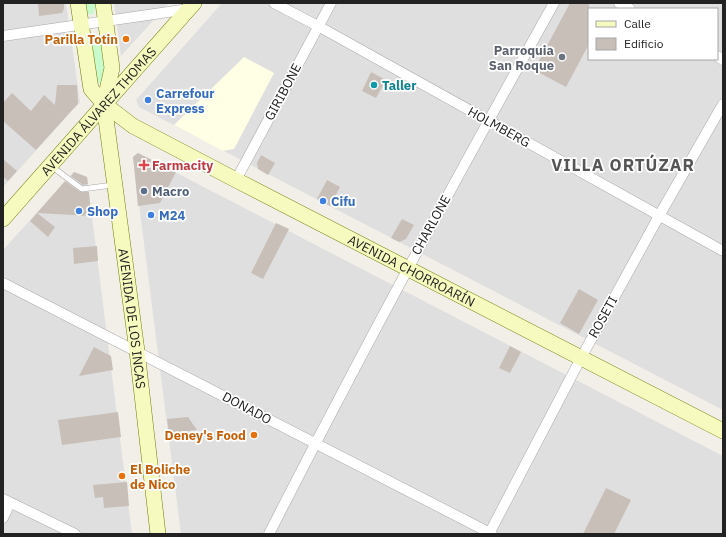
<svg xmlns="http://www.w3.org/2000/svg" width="726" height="537" viewBox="0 0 726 537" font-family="'IBM Plex Sans',sans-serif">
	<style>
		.residential { fill: #e0dfdf; fill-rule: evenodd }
		.education { fill: #ffffe5 }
		.park { fill: #c8facc }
		.building { fill: #c7bfb8 }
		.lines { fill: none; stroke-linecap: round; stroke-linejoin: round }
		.service-casing { stroke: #a9a9a9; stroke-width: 6 }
		.minor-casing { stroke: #a9a9a9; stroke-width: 11 }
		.secondary-casing { stroke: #707d05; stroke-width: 16 }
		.service { stroke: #fff; stroke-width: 5 }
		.minor { stroke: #fff; stroke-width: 10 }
		.secondary { stroke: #f7fabf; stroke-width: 15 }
		.food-dot { fill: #e8710a; stroke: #fff; stroke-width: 1.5 }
		.worship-dot { fill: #6b7280; stroke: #fff; stroke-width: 1.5 }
		.culture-dot { fill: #0f9aa8; stroke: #fff; stroke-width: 1.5 }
		.shop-dot { fill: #3f7fe0; stroke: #fff; stroke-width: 1.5 }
		.health-dot { fill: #e0444e; stroke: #fff; stroke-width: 1.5 }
		.service-dot { fill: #5c6f8a; stroke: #fff; stroke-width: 1.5 }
		.labels { text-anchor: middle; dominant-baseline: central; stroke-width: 3.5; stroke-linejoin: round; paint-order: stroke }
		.food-label { font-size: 13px; font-weight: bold; fill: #c56008; stroke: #fff; text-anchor: end }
		.worship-label { font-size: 13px; font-weight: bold; fill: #5b616d; stroke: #fff; text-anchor: end }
		.culture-label { font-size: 13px; font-weight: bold; fill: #0d838f; stroke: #fff; text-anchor: start }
		.street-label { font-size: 13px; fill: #222; stroke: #fff }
		.shop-label { font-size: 13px; font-weight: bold; fill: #366cbe; stroke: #fff; text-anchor: start }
		.health-label { font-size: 13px; font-weight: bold; fill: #be3a42; stroke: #fff; text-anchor: start }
		.service-label { font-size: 13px; font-weight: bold; fill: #4e5e75; stroke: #fff; text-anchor: start }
		.district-label { font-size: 17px; font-weight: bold; letter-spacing: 1px; fill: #555; stroke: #fff }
	</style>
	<rect width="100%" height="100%" fill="#f2efe9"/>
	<g class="residential">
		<polygon points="3,3 66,3 80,102 3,187"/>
		<polygon points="114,3 169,3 121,56"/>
		<path d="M222,3H723V410L139,107L136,100ZM589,9H717V59H589Z"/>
		<polygon points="138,153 723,456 723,534 181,534 133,157"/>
		<polygon points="74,172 87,177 132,534 3,534 3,250"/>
	</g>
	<polygon class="education" points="244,57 274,73 234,149 223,151 174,125"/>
	<g class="park">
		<polygon points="83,3 96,3 94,13 91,15 85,12"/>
		<polygon points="94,37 100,39 101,41 106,78 103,82 97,83 90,41"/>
	</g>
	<g class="building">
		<polygon points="38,3 64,3 64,9 62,13 39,16"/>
		<polygon points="570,3 589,3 589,44 566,87 534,70"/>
		<polygon points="371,72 386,80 376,98 362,91"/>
		<polygon points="57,85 77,85 78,104 73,109 36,150 3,121 3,103 12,93 31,111 44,95 55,105"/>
		<polygon points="138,153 176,172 160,203 138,206 133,157"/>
		<polygon points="261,155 275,163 268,175 258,169 257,163"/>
		<polygon points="3,159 17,171 8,181 3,177"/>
		<polygon points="74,172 87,177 88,184 83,185 71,176"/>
		<polygon points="327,180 340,187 330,206 317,199"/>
		<polygon points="65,181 80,192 89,192 91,216 37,213"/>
		<polygon points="37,213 55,227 48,237 30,221"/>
		<polygon points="402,219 414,225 406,239 399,242 391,238"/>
		<polygon points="276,223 289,229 263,279 251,273"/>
		<polygon points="97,246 98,261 74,264 73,248"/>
		<polygon points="579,289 598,300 579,334 560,323"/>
		<polygon points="510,346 521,352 510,373 499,368"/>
		<polygon points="94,347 111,356 113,370 79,376"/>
		<polygon points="118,412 121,437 62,445 58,420"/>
		<polygon points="188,417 197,430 169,433 167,419"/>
		<polygon points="127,482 129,506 104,508 103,497 95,498 93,485"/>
		<polygon points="606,488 631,500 614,534 583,534"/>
	</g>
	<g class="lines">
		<defs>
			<polyline id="service" points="51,166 82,189 113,185"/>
			<g id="minor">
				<polyline points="274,3 318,26 723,251"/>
				<polyline points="619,3 630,9"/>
				<polyline points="3,36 189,9"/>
				<polyline points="717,56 723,60"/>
				<polyline points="236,180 331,3"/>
				<polyline points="3,283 492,534"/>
				<polyline points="3,499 75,534"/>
				<polyline points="3,518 10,503"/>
				<path d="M269,534C360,355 456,178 554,3"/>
				<polyline points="489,534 581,358 659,216 723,104"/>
			</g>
			<g id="secondary">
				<path id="s1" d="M78,3L91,89L104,104L133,126L236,180L723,431"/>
				<path id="s2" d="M103,3L112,68L104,104L137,351L158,534"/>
				<path id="s3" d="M3,219L194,3"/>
			</g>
		</defs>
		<use href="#service" class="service-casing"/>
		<use href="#minor" class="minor-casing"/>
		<use href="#secondary" class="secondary-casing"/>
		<use href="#service" class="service"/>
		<use href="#minor" class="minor"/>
		<use href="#secondary" class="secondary"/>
	</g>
	<g class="food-dot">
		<circle cx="126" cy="39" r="4"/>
		<circle cx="254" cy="435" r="4"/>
		<circle cx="122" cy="476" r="4"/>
	</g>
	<circle class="worship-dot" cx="562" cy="57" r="4"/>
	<circle class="culture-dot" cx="374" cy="85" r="4"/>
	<g class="shop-dot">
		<circle cx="148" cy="100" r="4"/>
		<circle cx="323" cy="201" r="4"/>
		<circle cx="79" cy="211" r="4"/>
		<circle cx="151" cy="215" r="4"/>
	</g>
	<path class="health-dot" d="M142 159h4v4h4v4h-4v4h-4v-4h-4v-4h4z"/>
	<circle class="service-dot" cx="144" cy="191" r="4"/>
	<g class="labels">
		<g class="food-label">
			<text x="118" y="39">Parilla Totin</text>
			<text x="246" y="435">Deney's Food</text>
			<text x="130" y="469" text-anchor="start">El Boliche<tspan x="130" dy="15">de Nico</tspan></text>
		</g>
		<g class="worship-label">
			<text x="554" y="50">Parroquia<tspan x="554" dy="15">San Roque</tspan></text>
		</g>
		<g class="culture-label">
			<text x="382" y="85">Taller</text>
		</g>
		<g class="street-label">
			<text transform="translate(283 92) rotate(-62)">GIRIBONE</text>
			<text stroke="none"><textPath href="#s3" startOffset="144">AVENIDA ÁLVAREZ THOMAS</textPath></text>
			<text transform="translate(499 127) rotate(29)">HOLMBERG</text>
			<text transform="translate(431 225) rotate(-61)">CHARLONE</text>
			<text stroke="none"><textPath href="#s1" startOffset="457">AVENIDA CHORROARÍN</textPath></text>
			<text transform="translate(603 317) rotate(-61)">ROSETI</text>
			<text stroke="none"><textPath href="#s2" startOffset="319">AVENIDA DE LOS INCAS</textPath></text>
			<text transform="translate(247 408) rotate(28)">DONADO</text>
		</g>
		<g class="shop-label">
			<text x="156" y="93">Carrefour<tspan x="156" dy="15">Express</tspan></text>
			<text x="331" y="201">Cifu</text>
			<text x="87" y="211">Shop</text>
			<text x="159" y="215">M24</text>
		</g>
		<g class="health-label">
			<text x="152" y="165">Farmacity</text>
		</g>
		<g class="service-label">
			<text x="152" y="191">Macro</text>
		</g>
		<g class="district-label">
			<text x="623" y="165">VILLA ORTÚZAR</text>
		</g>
	</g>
	<rect width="726" height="537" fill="none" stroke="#222222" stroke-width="8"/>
	<rect x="588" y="8" width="130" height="52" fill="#ffffff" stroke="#a7a7a7"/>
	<rect x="596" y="21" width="20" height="6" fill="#f7fabf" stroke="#a7a7a7"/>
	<text x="624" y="28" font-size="12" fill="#222222">Calle</text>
	<rect x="596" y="38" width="20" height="12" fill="#c7bfb8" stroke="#a7a7a7"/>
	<text x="624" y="48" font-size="12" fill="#222222">Edificio</text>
</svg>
